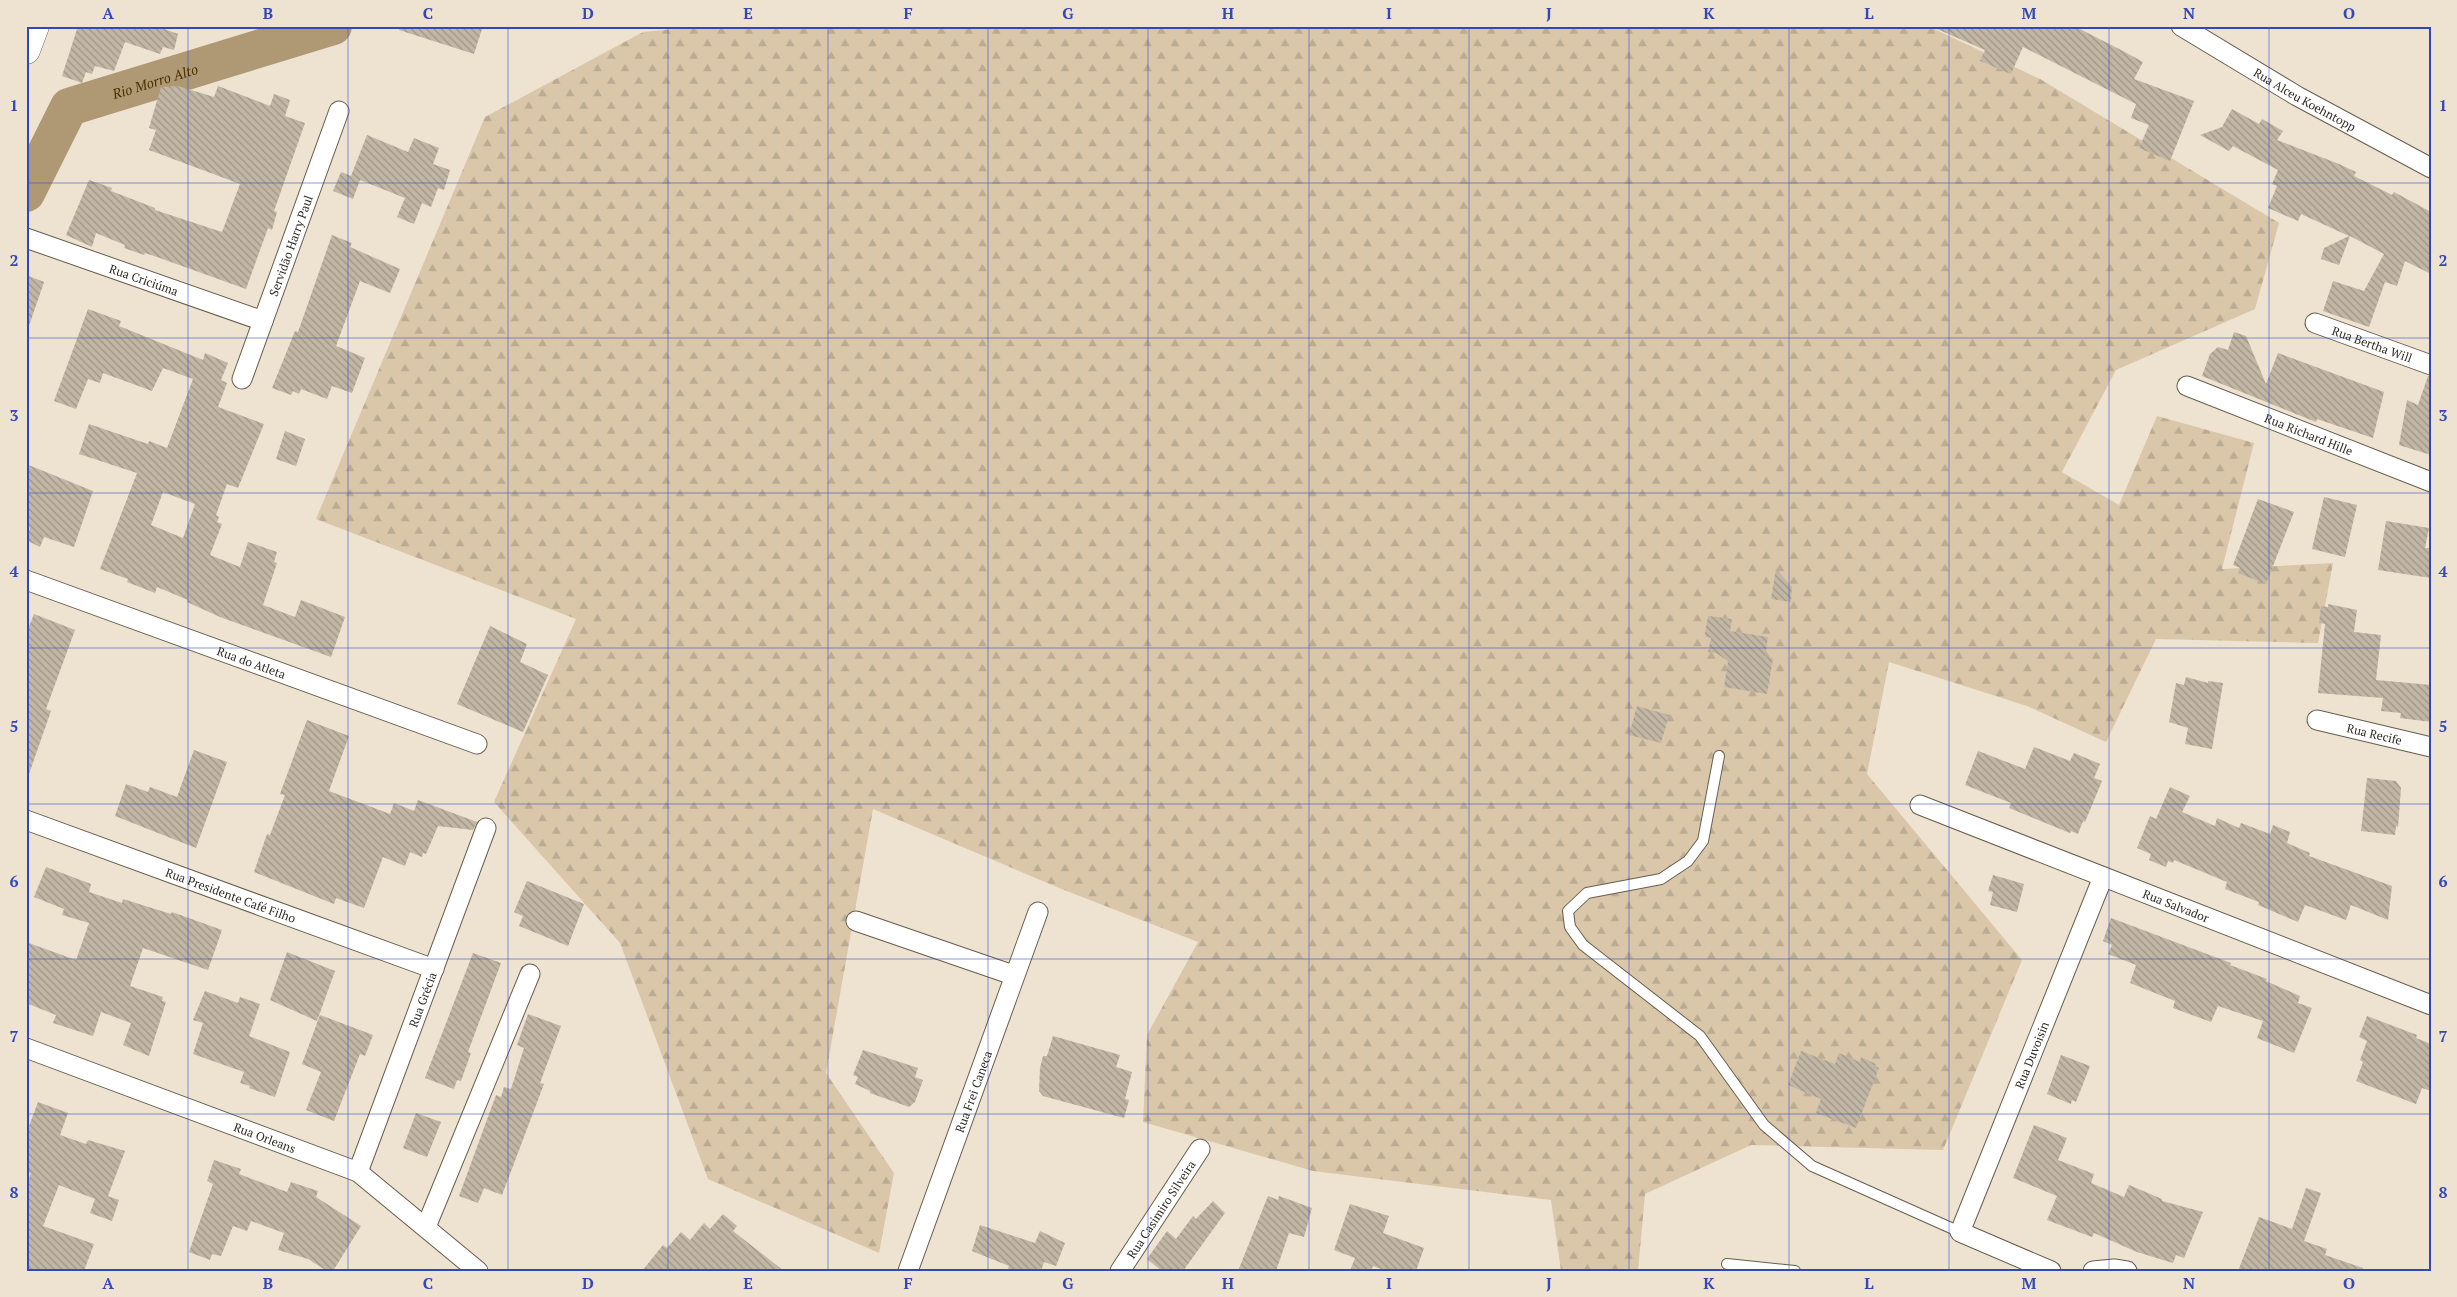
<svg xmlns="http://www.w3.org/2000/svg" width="2457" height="1297" viewBox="0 0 2457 1297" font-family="'PT Serif',serif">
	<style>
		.forest { fill: url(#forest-firs) }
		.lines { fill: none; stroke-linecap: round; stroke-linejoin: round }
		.river { stroke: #af9874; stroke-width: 38 }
		.building { fill: url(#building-back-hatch); fill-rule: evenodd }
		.lane-casing { stroke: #675d4d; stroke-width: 12 }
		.street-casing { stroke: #675d4d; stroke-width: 21 }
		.secondary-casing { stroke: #675d4d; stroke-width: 29 }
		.lane { stroke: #fff; stroke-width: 10 }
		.street { stroke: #fff; stroke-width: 19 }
		.secondary { stroke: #fff; stroke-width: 28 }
		.grid { fill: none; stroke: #3248ba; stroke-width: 1; stroke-opacity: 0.55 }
		.labels { text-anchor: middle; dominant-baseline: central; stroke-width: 4; stroke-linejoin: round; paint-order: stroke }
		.street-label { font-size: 12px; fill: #302c25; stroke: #eee2d0 }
		.water-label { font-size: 14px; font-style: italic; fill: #4a3100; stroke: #eee2d0 }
		.neatline { fill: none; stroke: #3248ba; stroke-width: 2 }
		.grid-label { font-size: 16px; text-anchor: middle; font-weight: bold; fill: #3248ba }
	</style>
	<defs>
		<pattern id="forest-firs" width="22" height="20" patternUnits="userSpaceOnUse" patternTransform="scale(1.25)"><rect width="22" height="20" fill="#dac7aa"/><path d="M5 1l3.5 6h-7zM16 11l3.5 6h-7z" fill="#bbab92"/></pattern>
		<pattern id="building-back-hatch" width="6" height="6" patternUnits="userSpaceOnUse" patternTransform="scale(1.25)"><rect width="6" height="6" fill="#c2b7a5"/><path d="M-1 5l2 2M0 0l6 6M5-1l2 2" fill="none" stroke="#9e9586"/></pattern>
	</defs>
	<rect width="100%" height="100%" fill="#eee2d0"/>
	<polygon class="forest" points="706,26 1928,26 2040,79 2279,223 2255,309 2116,370 2062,472 2119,505 2157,416 2254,443 2222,569 2333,563 2318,643 2156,639 2106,742 2027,706 1889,662 1867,774 2022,960 1943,1150 1751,1145 1645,1194 1638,1271 1561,1271 1551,1200 1313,1171 1143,1122 1147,1035 1198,942 1059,888 873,809 826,1073 894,1173 879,1253 708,1179 620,943 494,802 576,619 316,519 485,117 643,32"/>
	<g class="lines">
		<path class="river" id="s1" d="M26,193L69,107L333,26"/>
	</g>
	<g class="building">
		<polygon points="78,26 156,26 178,34 174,50 163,47 160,54 125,42 114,71 95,66 92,74 86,72 82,83 62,76"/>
		<polygon points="400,26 483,26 474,54 399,30"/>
		<polygon points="1930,26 2074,26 2123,51 2143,62 2134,79 2194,101 2170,161 2139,148 2149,125 2131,118 2136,104 2023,47 2011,74 1980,61 1985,50"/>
		<polygon points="178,86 214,97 218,86 270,106 274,94 290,100 285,116 305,123 274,211 277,212 272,230 268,228 246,289 157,257 145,253 144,255 124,248 125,245 96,233 92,247 66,235 89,180 112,188 111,191 155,208 155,210 222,232 240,184 149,150 156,130 149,128 161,87"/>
		<polygon points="2232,109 2259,124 2262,119 2283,131 2277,140 2339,164 2356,172 2354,176 2392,195 2394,192 2431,212 2431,274 2405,261 2397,286 2385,282 2369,327 2323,311 2333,281 2364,291 2384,254 2350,236 2339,265 2321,259 2324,248 2349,236 2301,214 2298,221 2268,208 2277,186 2272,184 2278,170 2233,146 2229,151 2200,135 2222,127"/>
		<polygon points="367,135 408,152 414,138 439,148 433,164 450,170 444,190 438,188 431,207 422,203 414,224 397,217 405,198 360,180 353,199 333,191 341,172 351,176"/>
		<polygon points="332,235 352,243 350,247 400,269 390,293 360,281 336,346 365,358 352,393 332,386 327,399 301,389 299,394 293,391 291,395 272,388 295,331 298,332"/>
		<polygon points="26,275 44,282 29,326 26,325"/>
		<path d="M88,309L121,321L119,326L203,360L205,353L228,363L221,380L227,383L218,407L264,424L238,488L227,484L216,515L219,517L217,522L222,524L210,555L240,567L248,542L277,552L274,562L277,563L263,605L295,617L301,600L345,617L331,657L220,617L187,602L188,600L157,587L155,593L127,582L128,579L100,569L137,473L79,454L89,424L148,444L149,441L167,448L193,379L163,368L152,391L103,373L100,383L88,379L76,409L54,401ZM163,492L195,504L183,538L151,525Z"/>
		<polygon points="2234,332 2246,336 2266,384 2278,353 2384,392 2373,438 2317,419 2316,422 2202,376 2210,354 2218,347 2228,350"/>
		<polygon points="2428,376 2431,376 2431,455 2399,445 2407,400 2418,405"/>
		<polygon points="285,431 305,439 296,466 276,459"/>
		<polygon points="26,464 93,491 74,547 44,537 40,547 26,540 30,528 26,525"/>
		<polygon points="2324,497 2357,505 2345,557 2312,549"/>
		<polygon points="2258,499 2294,512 2266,584 2238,573 2240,568 2233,565"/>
		<polygon points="2386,521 2429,528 2425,548 2431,548 2431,578 2378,570"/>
		<polygon points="1776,569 1792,587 1791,602 1771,599"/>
		<polygon points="2328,604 2357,610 2354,632 2381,635 2376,680 2431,685 2431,722 2400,718 2401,713 2381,711 2383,698 2318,693 2325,624 2319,623 2321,606 2328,607"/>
		<polygon points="34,614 75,630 46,709 51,711 29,774 26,773 26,634"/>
		<polygon points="1708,616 1732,619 1730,631 1768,637 1765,657 1773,658 1767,694 1724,687 1728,661 1716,653 1708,652 1711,638 1706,637 1705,633"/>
		<polygon points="490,626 527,644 520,662 548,675 523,732 457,704"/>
		<polygon points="2186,677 2208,683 2208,681 2223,683 2212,749 2185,744 2188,728 2169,722 2176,683 2184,685"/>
		<polygon points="1637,706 1669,715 1661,743 1629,735"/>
		<polygon points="307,720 349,736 329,791 390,814 394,803 414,811 418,800 477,822 473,830 438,826 426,854 423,853 422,857 410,852 405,866 383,857 364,908 336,898 334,904 254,872 267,834 270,835 285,795 280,794"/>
		<polygon points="2034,747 2070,761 2074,753 2100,764 2094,778 2102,781 2085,822 2083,821 2078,834 2071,831 2070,833 2009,808 2011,803 1965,785 1978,751 2025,769"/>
		<polygon points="194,750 227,762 196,848 115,816 126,784 148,792 150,787 177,797"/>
		<polygon points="2367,778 2396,781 2401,788 2398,827 2396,826 2395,835 2361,831"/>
		<polygon points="2170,787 2190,796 2182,812 2215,826 2217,818 2239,828 2241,823 2270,834 2273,825 2290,832 2287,843 2310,853 2309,856 2392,886 2388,920 2351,905 2346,920 2305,905 2298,922 2258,905 2259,902 2225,889 2227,882 2174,860 2173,863 2168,861 2166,867 2149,860 2151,854 2137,848 2150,816 2156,819"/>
		<polygon points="46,867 91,884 89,892 122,903 123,899 171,914 172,912 222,930 208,970 143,948 130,986 163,997 162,1001 166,1002 149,1056 123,1045 131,1023 101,1012 93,1036 53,1023 56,1015 26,1003 26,942 76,960 89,923 62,915 64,909 34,897"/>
		<polygon points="1993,875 2024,884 2017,912 1990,905 1993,892 1988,891"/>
		<polygon points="527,881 584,904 568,946 519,926 523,916 514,912"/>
		<polygon points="2111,918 2231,963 2230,965 2267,979 2266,981 2300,996 2298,1003 2312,1008 2294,1053 2257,1038 2263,1021 2218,1006 2211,1022 2173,1008 2175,1001 2130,983 2136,965 2108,954 2112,945 2103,941"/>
		<polygon points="287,952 335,971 317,1021 270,1000"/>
		<polygon points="473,953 501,963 468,1052 471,1053 461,1081 457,1080 454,1089 425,1078"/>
		<polygon points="205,991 238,1003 240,997 260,1004 249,1036 290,1052 275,1097 249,1088 250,1086 240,1083 244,1072 193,1054 203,1023 193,1020"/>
		<polygon points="528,1014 561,1026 540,1083 544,1084 502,1195 484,1188 478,1203 459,1196 496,1095 501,1097 504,1087 511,1089 524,1048 517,1045"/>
		<polygon points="320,1015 373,1035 365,1056 360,1054 334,1121 306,1110 321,1072 302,1064"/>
		<polygon points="2367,1016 2417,1035 2416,1038 2431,1044 2431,1091 2422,1088 2416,1104 2356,1081 2363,1062 2360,1060 2367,1041 2359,1037"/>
		<polygon points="1053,1036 1120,1055 1116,1067 1132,1072 1125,1099 1129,1100 1124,1118 1043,1096 1039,1091 1040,1068 1043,1056 1047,1056"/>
		<polygon points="863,1050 918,1068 915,1077 923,1080 915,1102 909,1107 870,1093 870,1091 855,1084 858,1077 853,1075"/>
		<polygon points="1801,1051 1835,1064 1839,1053 1860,1062 1861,1057 1876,1064 1875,1066 1879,1068 1856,1128 1816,1113 1821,1099 1788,1085"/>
		<polygon points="2061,1055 2090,1066 2076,1102 2072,1100 2071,1104 2047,1094"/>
		<polygon points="38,1102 68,1113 60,1135 86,1144 88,1140 125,1151 108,1196 119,1200 112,1221 90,1213 95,1199 59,1185 43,1226 94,1244 84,1271 26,1271 26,1187 31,1173 26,1172 26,1134"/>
		<polygon points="416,1113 441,1122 427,1157 403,1148"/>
		<polygon points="2034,1125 2067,1138 2058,1160 2094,1174 2091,1183 2124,1197 2129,1185 2162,1199 2162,1201 2203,1212 2184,1258 2176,1255 2173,1263 2137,1252 2094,1233 2092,1237 2047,1220 2057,1196 2013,1178"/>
		<polygon points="214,1160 241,1169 239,1174 287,1192 291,1182 318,1191 316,1197 361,1226 333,1271 327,1271 308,1259 278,1250 284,1233 251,1221 247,1231 233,1226 221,1256 212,1254 210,1260 189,1252 213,1184 207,1181"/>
		<polygon points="2306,1188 2321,1193 2304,1241 2327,1249 2325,1255 2363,1268 2362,1271 2238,1271 2259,1217 2292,1229"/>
		<polygon points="1268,1196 1278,1200 1279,1196 1312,1208 1304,1237 1289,1233 1276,1271 1238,1271"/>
		<polygon points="1213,1201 1225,1213 1183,1271 1162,1271 1147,1259 1167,1231 1176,1239 1193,1216 1196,1219"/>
		<polygon points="1350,1204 1389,1216 1383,1233 1424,1248 1416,1271 1387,1271 1373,1266 1371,1271 1350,1271 1355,1258 1334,1250"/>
		<polygon points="723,1214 737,1226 733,1231 784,1271 642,1271 663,1245 667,1248 681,1232 690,1240 704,1223 710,1229"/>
		<polygon points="980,1225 1035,1243 1040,1231 1065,1243 1056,1266 1044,1262 1041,1271 1007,1271 1009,1266 972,1251"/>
	</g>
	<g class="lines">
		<defs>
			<g id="lane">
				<polyline points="1719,756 1703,841 1688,861 1661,879 1587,893 1568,911 1570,927 1583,945 1700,1036 1764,1125 1812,1166 1960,1232"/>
				<polyline points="1727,1264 1795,1271"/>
			</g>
			<g id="street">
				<path id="s2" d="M2181,26L2297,96L2431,168"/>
				<path id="s3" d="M26,238L263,321"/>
				<path id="s4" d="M2315,323L2431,365"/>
				<path id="s5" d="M242,379L339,111"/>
				<path id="s6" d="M2187,386L2431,482"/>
				<path id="s7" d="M26,580L477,744"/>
				<path id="s8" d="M2317,720L2431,747"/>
				<path id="s9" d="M1920,805L2431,1005"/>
				<path id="s10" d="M26,820L434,969"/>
				<polyline points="856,921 1013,975"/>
				<path id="s11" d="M26,1048L358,1172L478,1271"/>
				<path id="s12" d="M358,1172L486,828"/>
				<polyline points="426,1227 530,974"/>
				<path id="s13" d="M908,1271L1038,912"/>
				<path id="s14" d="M1120,1271L1200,1149"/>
				<path id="s15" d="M2051,1271L1960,1232L2103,877"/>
				<polyline points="2093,1271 2114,1269 2127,1271"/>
			</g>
			<polyline id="secondary" points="26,50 35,26"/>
		</defs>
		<use href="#lane" class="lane-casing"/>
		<use href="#street" class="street-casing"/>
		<use href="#secondary" class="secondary-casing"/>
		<use href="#lane" class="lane"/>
		<use href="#street" class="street"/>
		<use href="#secondary" class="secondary"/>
	</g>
	<path class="grid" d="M188,26V1271M348,26V1271M508,26V1271M668,26V1271M828,26V1271M988,26V1271M1148,26V1271M1309,26V1271M1469,26V1271M1629,26V1271M1789,26V1271M1949,26V1271M2109,26V1271M2269,26V1271M26,183H2431M26,338H2431M26,493H2431M26,648H2431M26,804H2431M26,959H2431M26,1114H2431"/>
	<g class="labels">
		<g class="street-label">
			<text stroke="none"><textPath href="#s2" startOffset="144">Rua Alceu Koehntopp</textPath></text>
			<text stroke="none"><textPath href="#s5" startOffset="142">Servidão Harry Paul</textPath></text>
			<text stroke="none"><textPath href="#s3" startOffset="125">Rua Criciúma</textPath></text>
			<text stroke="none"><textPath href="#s4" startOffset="61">Rua Bertha Will</textPath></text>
			<text stroke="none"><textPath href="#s6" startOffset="131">Rua Richard Hille</textPath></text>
			<text stroke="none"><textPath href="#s7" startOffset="240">Rua do Atleta</textPath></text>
			<text stroke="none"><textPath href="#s8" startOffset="59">Rua Recife</textPath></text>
			<text stroke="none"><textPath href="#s10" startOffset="218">Rua Presidente Café Filho</textPath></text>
			<text stroke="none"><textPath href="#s9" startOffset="275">Rua Salvador</textPath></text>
			<text stroke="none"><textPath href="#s12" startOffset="184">Rua Grécia</textPath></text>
			<text stroke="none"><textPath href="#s15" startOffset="290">Rua Duvoisin</textPath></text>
			<text stroke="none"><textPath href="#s13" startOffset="191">Rua Frei Caneca</textPath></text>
			<text stroke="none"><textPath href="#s11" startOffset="255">Rua Orleans</textPath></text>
			<text stroke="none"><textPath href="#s14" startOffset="74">Rua Casimiro Silveira</textPath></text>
		</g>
		<g class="water-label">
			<text stroke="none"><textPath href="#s1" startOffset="186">Rio Morro Alto</textPath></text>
		</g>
	</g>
	<rect width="2457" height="1297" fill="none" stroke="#eee2d0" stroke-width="55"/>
	<rect x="28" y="28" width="2402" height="1242" class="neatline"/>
	<g class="grid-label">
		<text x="108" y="19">A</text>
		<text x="268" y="19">B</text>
		<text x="428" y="19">C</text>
		<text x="588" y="19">D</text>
		<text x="748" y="19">E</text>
		<text x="908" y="19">F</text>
		<text x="1068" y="19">G</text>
		<text x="1228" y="19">H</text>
		<text x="1389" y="19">I</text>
		<text x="1549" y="19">J</text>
		<text x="1709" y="19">K</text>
		<text x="1869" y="19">L</text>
		<text x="2029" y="19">M</text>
		<text x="2189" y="19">N</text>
		<text x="2349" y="19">O</text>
		<text x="14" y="111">1</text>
		<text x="2443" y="111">1</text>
		<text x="14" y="266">2</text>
		<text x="2443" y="266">2</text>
		<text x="14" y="421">3</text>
		<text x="2443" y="421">3</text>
		<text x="14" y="577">4</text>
		<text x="2443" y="577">4</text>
		<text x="14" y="732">5</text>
		<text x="2443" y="732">5</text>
		<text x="14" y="887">6</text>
		<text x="2443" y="887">6</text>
		<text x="14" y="1042">7</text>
		<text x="2443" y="1042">7</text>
		<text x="14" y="1198">8</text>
		<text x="2443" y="1198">8</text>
		<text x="108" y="1289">A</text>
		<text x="268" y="1289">B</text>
		<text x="428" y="1289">C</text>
		<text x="588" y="1289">D</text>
		<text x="748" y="1289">E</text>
		<text x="908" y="1289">F</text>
		<text x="1068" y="1289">G</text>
		<text x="1228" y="1289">H</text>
		<text x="1389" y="1289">I</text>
		<text x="1549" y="1289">J</text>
		<text x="1709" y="1289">K</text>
		<text x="1869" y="1289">L</text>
		<text x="2029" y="1289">M</text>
		<text x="2189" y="1289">N</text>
		<text x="2349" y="1289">O</text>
	</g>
</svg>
